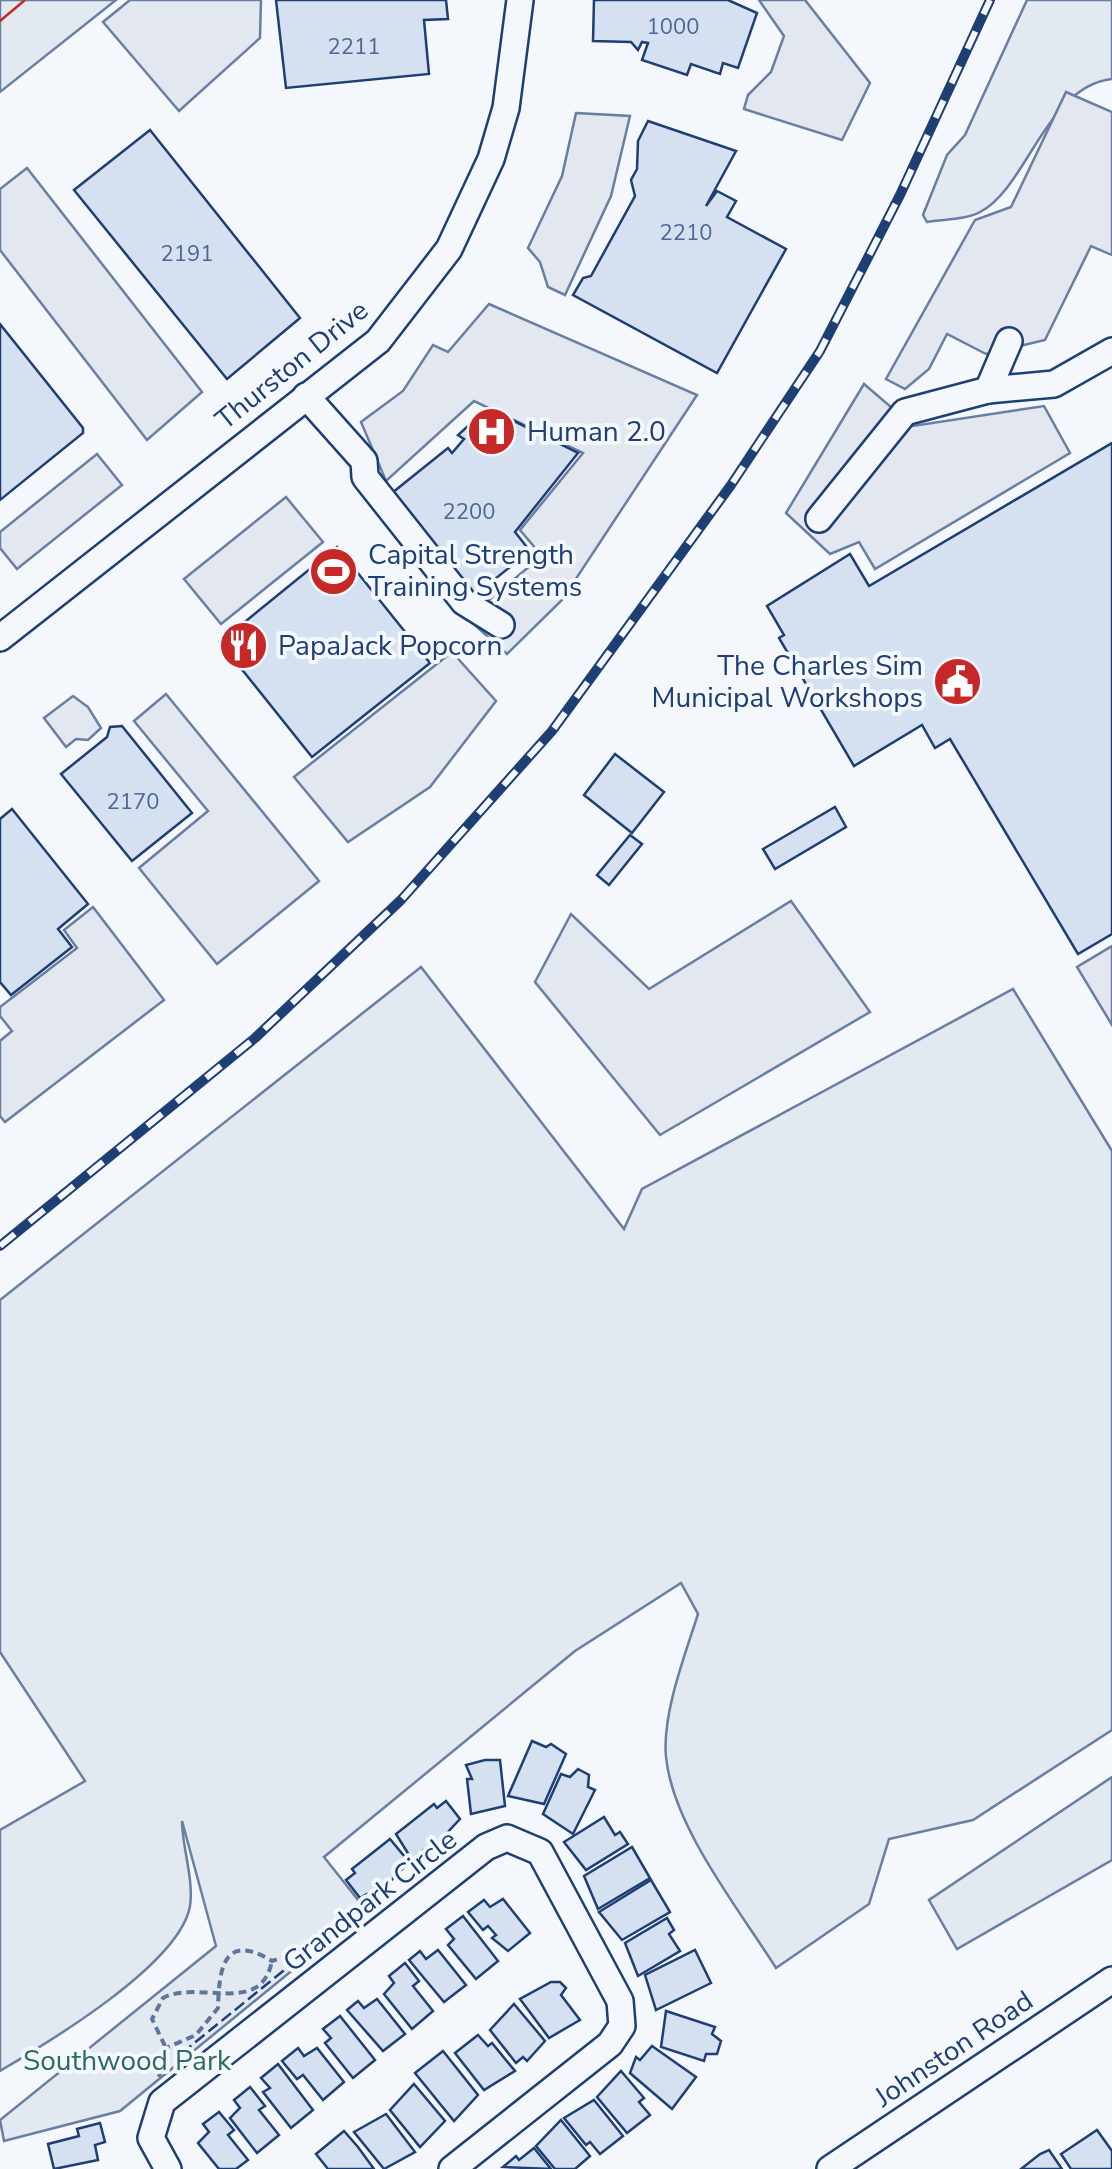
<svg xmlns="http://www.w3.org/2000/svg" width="1112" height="2169" viewBox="0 0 1112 2169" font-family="'Nunito Sans',sans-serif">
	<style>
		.green { fill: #e3e9f0; stroke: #687fa3; stroke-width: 2.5 }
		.parking { fill: #e3e8f0; stroke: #687fa3; stroke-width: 2.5 }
		.building { fill: #d5e0f0; stroke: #1d3f73; stroke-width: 2.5 }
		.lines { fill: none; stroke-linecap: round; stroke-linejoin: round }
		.minor-casing { stroke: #1d3f73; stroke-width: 30 }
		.path { stroke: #5e769c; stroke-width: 4; stroke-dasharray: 8 5; stroke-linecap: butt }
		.minor { stroke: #f4f7fb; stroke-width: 25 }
		.rail-casing { stroke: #1d3f73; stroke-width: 10 }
		.rail { stroke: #f4f7fb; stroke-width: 6; stroke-dasharray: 19; stroke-linecap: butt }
		.fence { stroke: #1d3f73; stroke-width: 2.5; stroke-dasharray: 12 5; stroke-linecap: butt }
		.power { stroke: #c62828; stroke-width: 2.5; stroke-dasharray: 35 8 5 8; stroke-linecap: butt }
		.labels { text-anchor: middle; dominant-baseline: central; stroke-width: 8; stroke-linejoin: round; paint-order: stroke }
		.number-label { font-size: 22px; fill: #4b6792 }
		.street-label { font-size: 28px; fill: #1d3f73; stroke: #f4f7fb }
		.poi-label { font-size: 28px; fill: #1d3f73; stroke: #f4f7fb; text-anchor: start }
		.park-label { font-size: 28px; fill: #2c6c60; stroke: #f4f7fb }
	</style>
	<rect width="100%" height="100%" fill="#f4f7fb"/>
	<g class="green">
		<polygon points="0,0 116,0 0,92"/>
		<path d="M1027,0H1112V79C1046,86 1027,188 980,212C966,220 943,219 927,222L923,215L947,155L965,135Z"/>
		<path d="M421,967L624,1229L642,1189L1013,989L1112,1151V1730L973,1820L889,1839L869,1904L776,1968C739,1909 673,1827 666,1757C662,1714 685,1655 698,1614L681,1583L575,1651L324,1857L366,1910L120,2111L4,2141L0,2120L216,1946L182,1821C182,1846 194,1880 190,1906C180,1964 49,2042 0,2071V1830L85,1781L0,1652V1300Z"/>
		<polygon points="1112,1777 1112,1860 957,1949 929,1900"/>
	</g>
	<g class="parking">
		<polygon points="130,0 261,0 260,38 179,111 103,22"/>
		<polygon points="759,0 805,0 870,83 842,140 744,109 748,95 771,72 784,36"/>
		<polygon points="1066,92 1112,112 1112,255 1091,246 1045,340 986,354 947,334 929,369 905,389 886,379 975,220 1011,207"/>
		<polygon points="576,113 630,116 611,196 565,295 548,287 540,262 528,248 562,176"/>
		<polygon points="27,168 202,392 147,440 0,250 0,189"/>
		<polygon points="489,304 697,395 562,600 507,654 467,618 542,556 520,530 583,453 474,401 386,481 361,422 403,391 433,345 448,352"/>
		<polygon points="864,384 913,426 1044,406 1070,453 875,569 859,542 830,554 786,513"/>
		<polygon points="97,454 122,485 17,569 0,548 0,532"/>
		<polygon points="286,497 323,542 221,624 184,579"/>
		<polygon points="452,652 496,701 430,787 348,842 294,777"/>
		<polygon points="166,694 319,881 217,964 139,868 208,811 134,721"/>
		<polygon points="73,696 88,707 101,728 88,740 76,739 66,747 44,718"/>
		<polygon points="791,901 870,1012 660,1135 535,982 571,914 649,989"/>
		<polygon points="93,907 164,1000 5,1122 0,1116 0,1041 12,1031 0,1016 0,1007 77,948 64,930"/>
		<polygon points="1112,946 1112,1025 1077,967"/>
	</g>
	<g class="building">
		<polygon points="276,0 446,0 448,19 424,20 429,74 286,88"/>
		<polygon points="594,0 728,0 757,13 738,68 723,63 720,74 691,64 687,75 642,60 648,43 642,42 638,50 631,42 593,41"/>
		<polygon points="648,121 736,151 706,206 717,191 736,201 727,217 786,249 717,373 573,295 583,278 591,276 635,196 631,180 637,169 638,141"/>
		<polygon points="150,130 300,318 227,379 74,190"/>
		<polygon points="0,324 83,428 83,433 0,500"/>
		<polygon points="488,408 578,453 515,532 530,551 475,595 392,493 448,448 452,453 464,439 458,435"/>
		<polygon points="1112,443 1112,934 1078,954 950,739 935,748 922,725 854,766 779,638 784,635 767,606 850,554 869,586"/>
		<polygon points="337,547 430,663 312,757 220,642"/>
		<polygon points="122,726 192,813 132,861 61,774 107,737 110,727"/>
		<polygon points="615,754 664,792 632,833 584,795"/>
		<polygon points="835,807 846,827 775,869 763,849"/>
		<polygon points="12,809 88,904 58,929 72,947 11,995 0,982 0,819"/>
		<polygon points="630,835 642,844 609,885 597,875"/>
		<polygon points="532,1741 546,1747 551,1744 566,1754 544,1804 508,1796"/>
		<polygon points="485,1760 500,1760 505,1806 471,1814 467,1779 472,1779 466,1765"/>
		<polygon points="578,1769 589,1775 588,1787 595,1790 573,1834 543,1814 561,1774 570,1777"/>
		<polygon points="446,1801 460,1819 429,1852 426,1848 414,1858 409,1855 396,1834 434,1804 437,1808"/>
		<polygon points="604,1817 615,1835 620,1832 628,1844 586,1870 564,1842"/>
		<polygon points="390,1839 409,1862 382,1890 379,1887 360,1898 346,1880 355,1873 352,1869"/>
		<polygon points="632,1847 650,1878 598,1909 584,1876"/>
		<polygon points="651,1880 670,1912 622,1940 599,1912"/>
		<polygon points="503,1899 530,1933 508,1951 492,1938 496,1935 488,1926 483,1930 468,1912 484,1900 490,1907"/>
		<polygon points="463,1916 498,1961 476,1979 448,1945 454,1939 446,1929"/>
		<polygon points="667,1918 674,1930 669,1934 680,1951 638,1976 625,1943"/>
		<polygon points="438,1950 466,1985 444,2002 409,1960 420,1951 426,1959"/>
		<polygon points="695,1950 711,1983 656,2010 645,1975"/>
		<polygon points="405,1963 419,1981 413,1986 433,2011 412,2029 384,1994 394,1983 389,1976"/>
		<polygon points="551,1982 560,1982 566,1988 561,1995 580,2020 549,2038 520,1999"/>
		<polygon points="377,1999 405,2034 383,2051 347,2010 358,2001 364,2008"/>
		<polygon points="514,2004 545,2041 527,2061 523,2057 516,2063 490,2030"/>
		<polygon points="666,2011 715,2027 712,2034 721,2041 717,2054 706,2054 704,2061 661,2047"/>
		<polygon points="340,2016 375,2060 353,2078 325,2043 331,2038 323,2029"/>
		<polygon points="478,2035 488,2046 492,2043 515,2071 484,2090 455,2053"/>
		<polygon points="652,2046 696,2077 672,2109 630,2073 636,2057 640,2060"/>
		<polygon points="298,2048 304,2056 317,2048 344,2082 323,2100 303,2075 297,2079 282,2061"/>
		<polygon points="443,2051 478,2095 454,2121 415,2073"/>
		<polygon points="278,2064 313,2110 291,2128 263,2092 270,2088 261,2078"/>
		<polygon points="621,2071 644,2098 639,2102 650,2115 627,2133 597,2097"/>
		<polygon points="414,2084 445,2121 420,2147 390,2110"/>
		<polygon points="250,2087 265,2106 259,2110 279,2135 257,2153 230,2118 240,2108 234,2100"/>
		<polygon points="594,2100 623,2136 600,2154 590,2142 586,2145 564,2118"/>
		<polygon points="219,2112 234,2130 228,2135 248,2160 236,2169 219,2169 198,2143 209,2132 203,2124"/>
		<polygon points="386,2114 415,2152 384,2169 354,2132"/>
		<polygon points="561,2120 590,2156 575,2169 555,2169 536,2146"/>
		<polygon points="100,2123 105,2142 95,2145 98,2160 54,2169 48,2144 79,2136 77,2129"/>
		<polygon points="1097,2130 1112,2151 1112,2169 1071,2169 1061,2154"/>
		<polygon points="344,2131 358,2147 374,2169 328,2169 316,2154"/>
		<polygon points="534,2148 551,2169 503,2167 516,2156 519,2160"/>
		<polygon points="1049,2150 1062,2169 1021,2169 1040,2154"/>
	</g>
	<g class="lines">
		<defs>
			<g id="minor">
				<polyline points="1009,341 988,390 1054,384 1112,351"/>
				<polyline points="306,396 364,461 365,477 464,602 501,625"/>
				<polyline points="819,519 905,412 988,390"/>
				<polyline points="0,638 378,341 449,249 491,159 506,108 520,0"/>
				<polyline points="168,2169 151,2138 162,2102 486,1847 507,1838 540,1852 620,2001 622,2026 610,2044 452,2169"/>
				<polyline points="830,2169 1112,1980"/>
			</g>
		</defs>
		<use href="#minor" class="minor-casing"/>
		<g class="path">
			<path d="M165,2046L152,2019L163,1998C199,1979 261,2017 272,1961"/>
			<path d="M159,2077L166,2048L196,2035L218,2008C219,1970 223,1931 272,1961L324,1944"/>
		</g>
		<use href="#minor" class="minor"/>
		<defs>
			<polyline id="rail" points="0,1246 255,1038 401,900 552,731 731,485 820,351 900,195 990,0"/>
		</defs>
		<use href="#rail" class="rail-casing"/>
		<use href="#rail" class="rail"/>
		<polyline class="fence" points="182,2053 288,1967"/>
		<polyline class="power" points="0,21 25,0"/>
	</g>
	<defs>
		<symbol id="hospital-disc" viewBox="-11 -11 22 22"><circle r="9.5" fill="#c62828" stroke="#f4f7fb"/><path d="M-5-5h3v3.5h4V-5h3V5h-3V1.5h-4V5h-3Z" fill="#fff"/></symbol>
		<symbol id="stadium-disc" viewBox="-11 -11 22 22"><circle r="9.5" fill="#c62828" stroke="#f4f7fb"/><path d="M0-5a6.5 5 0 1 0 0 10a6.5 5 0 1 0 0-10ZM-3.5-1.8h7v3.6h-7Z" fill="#fff"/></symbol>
		<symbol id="restaurant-disc" viewBox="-11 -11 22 22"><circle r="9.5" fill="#c62828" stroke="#f4f7fb"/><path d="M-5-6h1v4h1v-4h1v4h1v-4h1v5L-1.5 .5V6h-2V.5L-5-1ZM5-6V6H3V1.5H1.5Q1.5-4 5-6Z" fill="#fff"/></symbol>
		<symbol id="civic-disc" viewBox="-11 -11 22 22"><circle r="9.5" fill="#c62828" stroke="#f4f7fb"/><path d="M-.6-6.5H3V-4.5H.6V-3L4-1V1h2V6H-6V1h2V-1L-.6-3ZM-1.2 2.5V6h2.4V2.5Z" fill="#fff"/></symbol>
	</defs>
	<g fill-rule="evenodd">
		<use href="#hospital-disc" x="464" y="404" width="55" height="55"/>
		<use href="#stadium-disc" x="306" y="544" width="55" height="55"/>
		<use href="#restaurant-disc" x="216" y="618" width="55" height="55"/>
		<use href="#civic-disc" x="930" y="654" width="55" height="55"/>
	</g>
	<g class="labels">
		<g class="number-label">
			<text x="673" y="27">1000</text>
			<text x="354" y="47">2211</text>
			<text x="686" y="233">2210</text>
			<text x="187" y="254">2191</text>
			<text x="469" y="512">2200</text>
			<text x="133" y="802">2170</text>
		</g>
		<g class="street-label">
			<text transform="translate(292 365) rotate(-39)">Thurston Drive</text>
			<text transform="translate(370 1901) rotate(-38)">Grandpark Circle</text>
			<text transform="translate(954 2049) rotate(-34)">Johnston Road</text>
		</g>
		<g class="poi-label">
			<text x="527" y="432">Human 2.0</text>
			<text x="368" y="555">Capital Strength<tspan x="368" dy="32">Training Systems</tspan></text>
			<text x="278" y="646">PapaJack Popcorn</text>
			<text x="923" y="666" text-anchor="end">The Charles Sim<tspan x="923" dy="32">Municipal Workshops</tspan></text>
		</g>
		<g class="park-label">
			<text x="127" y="2061">Southwood Park</text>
		</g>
	</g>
</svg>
